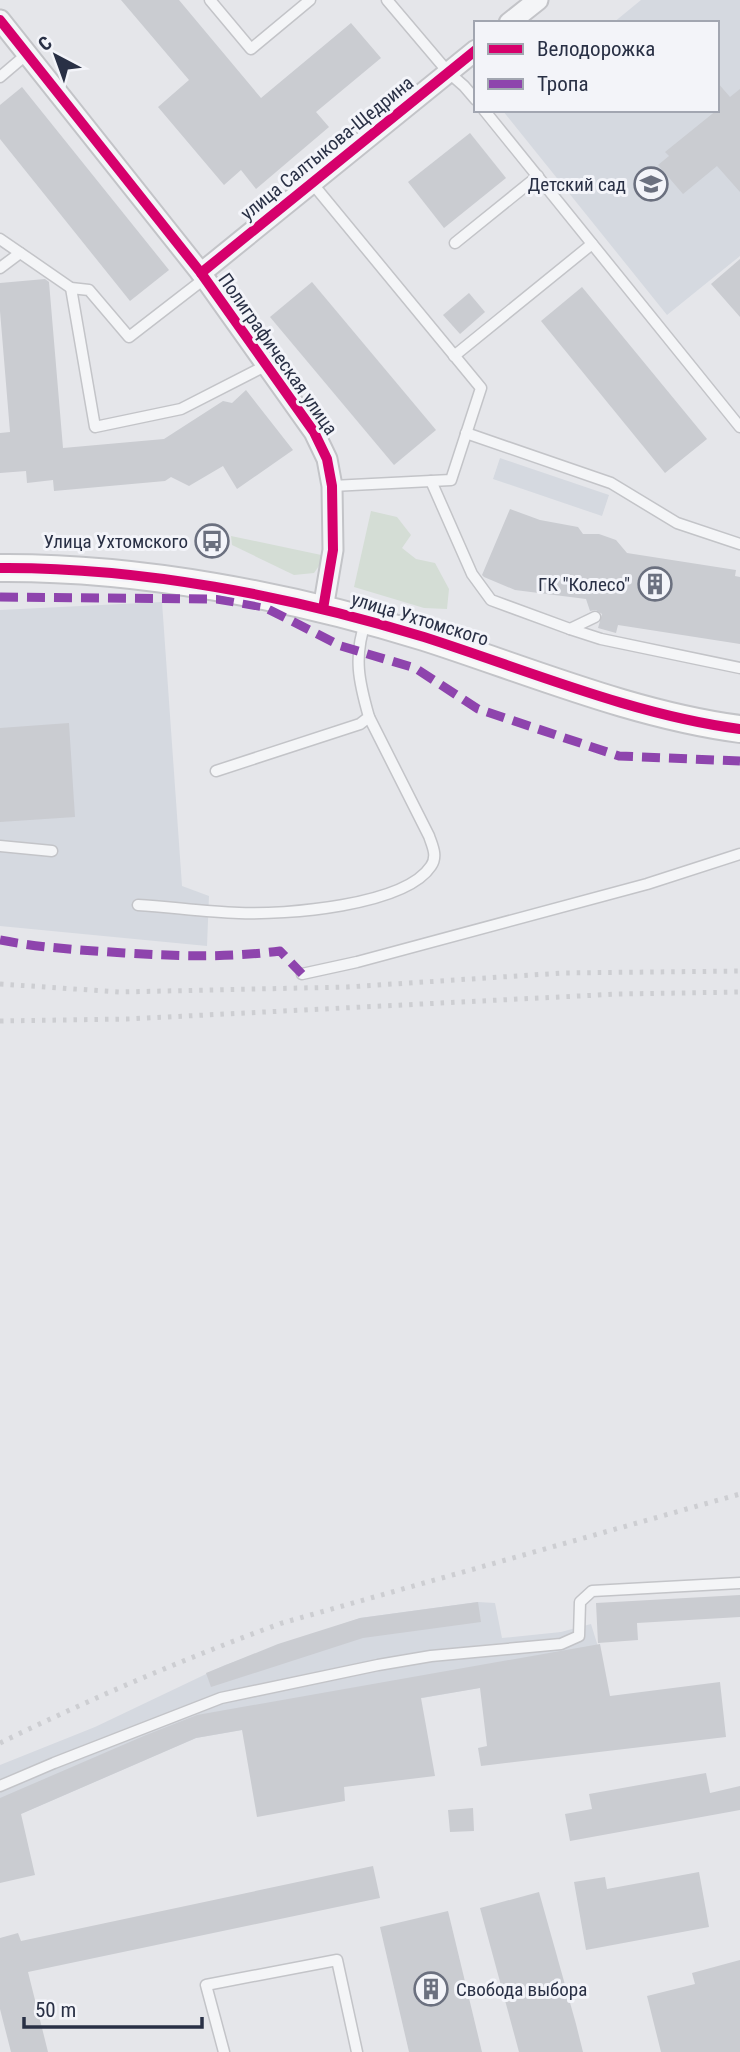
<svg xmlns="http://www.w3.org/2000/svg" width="740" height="2052" viewBox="0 0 740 2052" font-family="'Roboto Condensed',sans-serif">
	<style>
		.built { fill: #d5d9e0 }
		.green { fill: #d4ddd5 }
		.building { fill: #caccd1 }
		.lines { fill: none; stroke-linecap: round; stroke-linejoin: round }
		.lane-casing { stroke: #c3c4c8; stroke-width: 13 }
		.street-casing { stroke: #c3c4c8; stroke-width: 23 }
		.secondary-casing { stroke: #c3c4c8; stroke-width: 30 }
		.lane { stroke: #f4f5f7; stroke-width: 10 }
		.street { stroke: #f4f5f7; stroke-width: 19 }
		.secondary { stroke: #f8f8f8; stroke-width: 26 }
		.rail { stroke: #cdced2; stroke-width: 5; stroke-dasharray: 3.5 7; stroke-linecap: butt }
		.quiet { stroke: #8e44ad; stroke-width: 9; stroke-dasharray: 18 9; stroke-linecap: butt }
		.cycleway-casing { stroke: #f3f4f9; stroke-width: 15 }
		.cycleway { stroke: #d6006c; stroke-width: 10 }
		.labels { text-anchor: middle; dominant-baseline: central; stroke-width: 6; stroke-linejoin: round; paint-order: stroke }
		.street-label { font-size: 19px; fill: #293045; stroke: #f3f4f9 }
		.poi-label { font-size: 19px; fill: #293045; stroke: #f3f4f9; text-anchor: end }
	</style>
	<rect width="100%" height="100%" fill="#e5e6ea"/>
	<g class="built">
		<polygon points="641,0 740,0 740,256 667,315 503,111 717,110 717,23 613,23"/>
		<polygon points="500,458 609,495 602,516 493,479"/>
		<polygon points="162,602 182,886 209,896 207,946 0,926 0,610"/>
		<polygon points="478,1602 495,1603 502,1638 561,1632 591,1624 604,1666 196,1738 0,1823 0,1765 95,1727 225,1665 360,1618"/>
	</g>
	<g class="green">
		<polygon points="371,511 397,517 411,535 402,548 416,559 435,563 449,589 447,609 424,608 354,587"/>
		<polygon points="231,536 326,556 314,573 294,575 232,545"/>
	</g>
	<g class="building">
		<polygon points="121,0 179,0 261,98 351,23 381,58 316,112 329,127 256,189 241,170 224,185 158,107 189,80"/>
		<polygon points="717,82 730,97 740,89 740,192 717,166 683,194 658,165 669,156 665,152 717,110"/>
		<polygon points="22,87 169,270 130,301 0,139 0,105"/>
		<polygon points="470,133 506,178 444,228 408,182"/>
		<polygon points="740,259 740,317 711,284"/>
		<polygon points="45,279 49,282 63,448 164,439 223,401 232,403 246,390 293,450 237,489 223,466 189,486 171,477 165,481 54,491 53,480 27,483 26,471 0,473 0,433 10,432 0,311 0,283"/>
		<polygon points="312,282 436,430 394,465 270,317"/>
		<polygon points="582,287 707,439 665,473 541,321"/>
		<polygon points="469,293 485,312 460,334 443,315"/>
		<polygon points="510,509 540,520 578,527 583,534 599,534 616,540 627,553 736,570 735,576 740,577 740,644 618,625 616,633 598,628 602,614 596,610 590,611 586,599 515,590 484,577 482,575"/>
		<polygon points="69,723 75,817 0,822 0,728"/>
		<polygon points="740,1595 740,1617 637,1623 638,1640 598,1643 596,1603"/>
		<polygon points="478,1602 481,1622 363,1638 211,1687 206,1673 278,1644 360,1618"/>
		<polygon points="600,1644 610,1696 720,1682 726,1737 481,1766 478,1748 487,1746 480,1688 421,1698 435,1776 344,1787 345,1801 257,1817 242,1730 196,1738 21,1814 35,1875 0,1883 0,1798 146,1735 197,1715"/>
		<polygon points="706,1773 710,1793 740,1786 740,1810 570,1841 565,1814 592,1809 589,1794"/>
		<polygon points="473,1808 474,1831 450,1832 448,1810"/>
		<polygon points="373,1866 380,1898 28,1972 48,2052 11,2052 0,2009 0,1938 18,1933 21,1941"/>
		<polygon points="699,1872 709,1927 586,1950 574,1882 605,1877 607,1889"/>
		<polygon points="539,1892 576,2024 583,2052 519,2052 480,1908"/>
		<polygon points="448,1911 482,2052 409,2052 380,1927"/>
		<polygon points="740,1960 740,2052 661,2052 647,1996 695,1984 692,1973"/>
	</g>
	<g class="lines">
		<defs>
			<g id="lane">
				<polyline points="210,0 251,49 310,0"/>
				<polyline points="387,0 448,72 464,86 476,100"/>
				<polyline points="0,77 27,54"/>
				<polyline points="484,110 740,427"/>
				<polyline points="312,183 481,388 451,480 332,486"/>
				<polyline points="0,239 71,288 89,290 129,337 204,279"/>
				<polyline points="455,243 538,176"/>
				<polyline points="0,268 20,253"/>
				<polyline points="71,288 95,427 181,409 267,365"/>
				<polyline points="454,356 592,244"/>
				<polyline points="466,433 611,483 677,523 740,544"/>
				<polyline points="431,481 472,574 491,600 570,629 595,617"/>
				<polyline points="570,629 601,639 740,668"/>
				<path d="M216,771L360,724L369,717C359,682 353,657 366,620"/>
				<polyline points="0,846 52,851"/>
				<path d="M138,905C171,907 205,912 239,913C284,915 405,906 431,866C438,856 432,845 429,836L369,717"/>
				<polyline points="302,974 357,962 647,884 740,854"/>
				<polyline points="0,1786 54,1763 221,1698 378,1665 431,1656 561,1644 579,1636 580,1602 592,1591 740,1583"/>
				<polyline points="224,2052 206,1985 337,1960 357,2052"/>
			</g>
			<g id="street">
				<polyline points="0,20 201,273 314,432 327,459 332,486 333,550 323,609"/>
				<polyline points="509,23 538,0"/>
				<polyline points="201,273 476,50"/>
			</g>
			<path id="secondary" d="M0,568C140,567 290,596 424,637C527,670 633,715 740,729"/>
		</defs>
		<use href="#lane" class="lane-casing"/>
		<use href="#street" class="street-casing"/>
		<use href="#secondary" class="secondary-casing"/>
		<use href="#lane" class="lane"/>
		<use href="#street" class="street"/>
		<use href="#secondary" class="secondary"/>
		<g class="rail">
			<polyline points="0,984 120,992 347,987 563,973 740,971"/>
			<polyline points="0,1021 127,1019 618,994 740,992"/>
			<path d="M0,1743C92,1698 186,1658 282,1623L740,1494"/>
		</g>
		<g class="quiet">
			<polyline points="0,597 217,599 264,607 341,646 415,668 478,709 619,756 740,761"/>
			<path d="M0,940C41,948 82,950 124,953C178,956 226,958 280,951L302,974"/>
		</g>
		<defs>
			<g id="cycleway">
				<polyline points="0,20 201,273 314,432 327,459 332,486 333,550 323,609"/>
				<polyline points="201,273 476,50"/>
				<path d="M0,568C140,567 290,596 424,637C527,670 633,715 740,729"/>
			</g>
		</defs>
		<use href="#cycleway" class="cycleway-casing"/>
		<use href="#cycleway" class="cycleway"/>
	</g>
	<defs>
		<symbol id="school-ring" viewBox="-11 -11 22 22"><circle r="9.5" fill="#f3f4f9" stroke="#6b707f" stroke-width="1.5"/><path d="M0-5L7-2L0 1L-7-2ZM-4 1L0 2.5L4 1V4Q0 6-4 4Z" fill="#6b707f"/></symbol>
		<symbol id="bus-ring" viewBox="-11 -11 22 22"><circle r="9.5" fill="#f3f4f9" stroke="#6b707f" stroke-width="1.5"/><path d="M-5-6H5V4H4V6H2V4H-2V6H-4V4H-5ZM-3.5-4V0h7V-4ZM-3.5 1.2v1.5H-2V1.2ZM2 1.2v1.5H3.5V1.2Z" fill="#6b707f"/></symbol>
		<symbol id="building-ring" viewBox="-11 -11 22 22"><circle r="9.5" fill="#f3f4f9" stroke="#6b707f" stroke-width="1.5"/><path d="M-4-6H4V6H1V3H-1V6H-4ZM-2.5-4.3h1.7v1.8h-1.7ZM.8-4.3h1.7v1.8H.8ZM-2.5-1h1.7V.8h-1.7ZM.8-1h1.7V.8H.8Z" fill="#6b707f"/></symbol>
	</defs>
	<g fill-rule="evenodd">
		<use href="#school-ring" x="632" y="165" width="38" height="38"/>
		<use href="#bus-ring" x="193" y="522" width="38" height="38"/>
		<use href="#building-ring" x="636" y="565" width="38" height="38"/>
		<use href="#building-ring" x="412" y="1970" width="38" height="38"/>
	</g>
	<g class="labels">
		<g class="street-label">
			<text transform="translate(327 148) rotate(-39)">улица Салтыкова-Щедрина</text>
			<text transform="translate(278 354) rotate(55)">Полиграфическая улица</text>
			<text transform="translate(420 619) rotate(17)">улица Ухтомского</text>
		</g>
		<g class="poi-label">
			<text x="626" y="184">Детский сад</text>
			<text x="188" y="541">Улица Ухтомского</text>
			<text x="630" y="584">ГК "Колесо"</text>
			<text x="456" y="1989" text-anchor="start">Свобода выбора</text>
		</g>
	</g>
	<rect x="474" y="21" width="245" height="91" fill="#f3f4f9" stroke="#a2a6b1" stroke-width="2"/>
	<rect x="488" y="44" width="35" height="10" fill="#d6006c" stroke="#a2a6b1" stroke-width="2"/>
	<text x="537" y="56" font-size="21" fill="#293045">Велодорожка</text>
	<rect x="488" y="79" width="35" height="10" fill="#8e44ad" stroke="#a2a6b1" stroke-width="2"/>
	<text x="537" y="91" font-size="21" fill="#293045">Тропа</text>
	<g transform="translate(56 56) rotate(319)" stroke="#f3f4f9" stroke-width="5" paint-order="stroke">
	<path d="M0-5L12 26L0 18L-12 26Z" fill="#293045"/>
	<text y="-10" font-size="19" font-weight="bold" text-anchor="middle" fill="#293045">С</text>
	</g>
	<path d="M24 2017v10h178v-10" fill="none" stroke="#293045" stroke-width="3.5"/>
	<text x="35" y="2017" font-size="21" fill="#293045" stroke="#f3f4f9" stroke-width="5" paint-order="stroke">50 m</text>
</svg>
